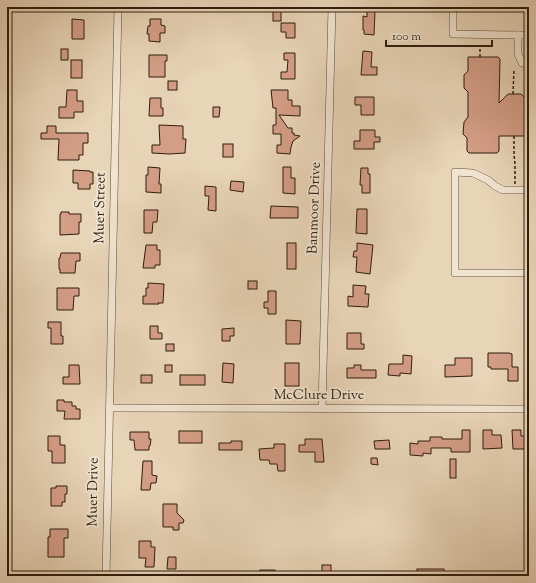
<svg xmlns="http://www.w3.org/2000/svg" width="536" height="583" viewBox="0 0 536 583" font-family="'Sorts Mill Goudy',serif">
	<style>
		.building { fill: #d49d86; stroke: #2f1d0e }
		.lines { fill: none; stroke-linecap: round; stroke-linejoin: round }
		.minor-casing { stroke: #5d4b38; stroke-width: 8 }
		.path { stroke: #2f1d0e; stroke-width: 1.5; stroke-dasharray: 3 2; stroke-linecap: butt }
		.minor { stroke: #f0e3d0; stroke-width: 7 }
		.labels { text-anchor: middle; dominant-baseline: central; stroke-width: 4; stroke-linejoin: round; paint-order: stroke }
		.street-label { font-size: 14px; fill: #2f1d0e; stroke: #f0e3d0 }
	</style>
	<rect width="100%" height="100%" fill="#e8d4b7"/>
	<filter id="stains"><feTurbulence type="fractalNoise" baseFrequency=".005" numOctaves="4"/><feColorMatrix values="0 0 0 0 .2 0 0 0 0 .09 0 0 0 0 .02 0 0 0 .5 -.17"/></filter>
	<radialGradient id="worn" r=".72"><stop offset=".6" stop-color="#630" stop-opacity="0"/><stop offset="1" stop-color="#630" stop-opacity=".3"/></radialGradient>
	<g class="building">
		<rect x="273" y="11" width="8" height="10"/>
		<polygon points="367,11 375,11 374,35 364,34 364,30 363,30 363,16 367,17"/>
		<polygon points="72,19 84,20 84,39 72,39"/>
		<polygon points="150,19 161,19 161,25 165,26 165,33 160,33 160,42 149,41 149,34 147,34 148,26 150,26"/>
		<polygon points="281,23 295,23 295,38 286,38 286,32 281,32"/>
		<rect x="61" y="49" width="7" height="11"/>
		<polygon points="363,51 372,52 371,67 377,67 377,75 361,75"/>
		<polygon points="284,53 295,53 295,79 281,79 281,72 287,72 288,60 284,60"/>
		<polygon points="149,55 167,55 167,61 165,61 165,77 149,77"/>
		<polygon points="468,57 498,57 500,59 499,103 508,94 521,94 524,97 529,97 529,136 499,136 499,151 497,153 469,153 467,151 467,138 463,134 464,122 468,117 468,92 464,88 464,75 468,71"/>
		<rect x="71" y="60" width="11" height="18"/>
		<rect x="168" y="81" width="9" height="9"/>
		<polygon points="67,90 77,90 77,101 83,101 83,112 74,112 74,118 59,118 59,107 66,107"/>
		<polygon points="271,90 288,90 288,100 292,100 292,106 300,106 300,116 279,115 288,128 292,128 292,133 294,133 294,135 300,136 293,141 291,147 290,154 277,153 277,145 281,145 281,134 273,134 273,125 276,125 276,108 273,108"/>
		<polygon points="355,97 374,97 374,115 361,115 361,105 355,105"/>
		<polygon points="150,98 161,98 161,108 163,108 163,116 149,116"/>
		<polygon points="213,107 220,107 219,117 213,117"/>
		<polygon points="159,125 183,126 183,139 186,139 185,153 169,154 152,153 152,145 160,145"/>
		<polygon points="47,126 56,126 56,133 88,133 88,143 83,143 83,155 79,155 79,160 58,160 59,139 41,139 41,133 47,133"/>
		<polygon points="360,130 375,130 375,137 380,137 380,142 374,142 374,149 354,149 354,141 360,141"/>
		<rect x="223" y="144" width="10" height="13"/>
		<polygon points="148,167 160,168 159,184 161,184 161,193 146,192 146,175 148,175"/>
		<polygon points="283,167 291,167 291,178 295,178 295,194 283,193"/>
		<polygon points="361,168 368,168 368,174 370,174 370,193 362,193 362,185 360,185"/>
		<polygon points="73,170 90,171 90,172 93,172 93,184 90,184 90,189 78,189 78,183 73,183"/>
		<polygon points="231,181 244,182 243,192 230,190"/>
		<polygon points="205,186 216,187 216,211 208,210 209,196 205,196"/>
		<polygon points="271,206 298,207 298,218 270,218"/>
		<polygon points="357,209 367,209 367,234 356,233"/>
		<polygon points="144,210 158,210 157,222 153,222 152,233 144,233"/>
		<polygon points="61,212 69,212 69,214 81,214 81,222 79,222 79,234 60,235 60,214 61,214"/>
		<rect x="287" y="243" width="9" height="26"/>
		<polygon points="357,243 373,245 370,274 356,272 357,257 353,257 354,251 357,251"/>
		<polygon points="146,245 157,245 157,250 160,250 160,265 155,265 155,268 143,268"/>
		<polygon points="61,253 80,253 80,261 76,261 75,273 60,273 60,269 59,269 59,258 60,258"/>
		<rect x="248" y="281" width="9" height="8"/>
		<polygon points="148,283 164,284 163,303 158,303 159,304 143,304 143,296 146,296 146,288 148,288"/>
		<polygon points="353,285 366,286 365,294 369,294 368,307 348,306 348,296 353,297"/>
		<polygon points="57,288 79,288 79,296 74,296 73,310 57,310"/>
		<polygon points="268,291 276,291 276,314 268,314 268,308 264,308 264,302 268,302"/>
		<polygon points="286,320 301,321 300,344 286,344"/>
		<polygon points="48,322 61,322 61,336 63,336 63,344 51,344 51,328 48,328"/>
		<polygon points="150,326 158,326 158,333 162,333 162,339 150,339"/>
		<polygon points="234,328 234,336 230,336 230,341 222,341 222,329"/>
		<polygon points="347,333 361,333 361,344 364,344 364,349 347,349"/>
		<rect x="166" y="344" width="8" height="7"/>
		<polygon points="488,353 509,353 512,354 512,367 518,367 518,381 508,381 508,369 491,369 491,367 488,367"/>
		<polygon points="403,355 412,356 411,374 400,373 400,376 388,375 389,364 403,364"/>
		<polygon points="455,358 472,358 472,376 445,377 445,365 455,365"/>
		<polygon points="223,363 234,364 233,383 222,382"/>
		<rect x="285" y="363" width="14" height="23"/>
		<polygon points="69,365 79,365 80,384 63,384 63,377 69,377"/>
		<rect x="165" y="365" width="7" height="7"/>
		<polygon points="354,365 361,365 361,370 376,370 376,378 347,378 347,368 354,368"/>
		<rect x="141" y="375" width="11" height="8"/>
		<rect x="180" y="375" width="25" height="10"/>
		<polygon points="57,400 64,400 64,402 72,402 72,406 76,406 76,409 80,409 80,419 64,419 65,411 57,411"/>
		<polygon points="462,430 470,430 470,452 451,452 451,448 431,448 431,454 423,453 423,456 410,455 410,443 418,444 418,441 430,441 430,437 442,437 442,439 462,439"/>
		<polygon points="483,430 492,430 492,435 501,435 502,448 483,449"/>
		<polygon points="512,430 521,430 521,436 529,436 529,449 513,449"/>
		<rect x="179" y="431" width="23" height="12"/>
		<polygon points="130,432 149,432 149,439 151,439 150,446 149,446 149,450 135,450 134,440 130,440"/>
		<polygon points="48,436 60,436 60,445 65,445 65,463 52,463 52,451 48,451"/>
		<polygon points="305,439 322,439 324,462 315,462 315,452 299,452 299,445 305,445"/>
		<polygon points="389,440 390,449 375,449 374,441"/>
		<polygon points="231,441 242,441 242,450 219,450 219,443 231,443"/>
		<polygon points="274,444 285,444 285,471 278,471 277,464 270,464 269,460 260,460 259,449 274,448"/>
		<polygon points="371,458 377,458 378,465 371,464"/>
		<rect x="450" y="459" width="6" height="19"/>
		<polygon points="143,461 152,461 152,475 157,476 156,483 151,483 150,490 141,490"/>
		<polygon points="56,486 67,486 67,494 65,494 65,502 62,502 62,506 51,506 51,488 56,488"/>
		<polygon points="163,504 177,504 177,513 184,520 183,523 179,523 179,530 173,530 173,527 163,527"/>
		<polygon points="50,529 68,529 68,538 64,538 64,557 48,557 48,537 50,537"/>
		<polygon points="139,541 151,541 151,547 155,547 154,567 145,567 146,558 139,558"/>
		<polygon points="168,557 176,557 176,569 167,569"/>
		<rect x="322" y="565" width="9" height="10"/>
		<rect x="417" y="569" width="27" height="7"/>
		<rect x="260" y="570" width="15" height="6"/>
	</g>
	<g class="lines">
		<defs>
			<g id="minor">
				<polyline points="453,7 453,34 518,35"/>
				<polyline points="529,35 518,35 518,54 522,63 529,65"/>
				<polyline points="529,190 503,190 495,186 488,180 473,173 455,172 455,273 529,273"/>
				<polyline points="110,408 529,409"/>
				<polyline points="322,409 332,7"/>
				<polyline points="106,576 118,7"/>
			</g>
		</defs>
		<use href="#minor" class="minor-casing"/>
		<g class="path">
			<polyline points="480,57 480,46"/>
			<polyline points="513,94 514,69"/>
			<polyline points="514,136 514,155 515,164 515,184"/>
		</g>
		<use href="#minor" class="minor"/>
	</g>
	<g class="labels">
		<g class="street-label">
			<text transform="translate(101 208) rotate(-89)">Muer Street</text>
			<text transform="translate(315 208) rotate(-88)">Banmoor Drive</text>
			<text x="319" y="396">McClure Drive</text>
			<text transform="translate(94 492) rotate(-89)">Muer Drive</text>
		</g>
	</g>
	<rect width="536" height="583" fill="none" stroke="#e8d4b7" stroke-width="24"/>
	<rect x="8" y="8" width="520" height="567" fill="none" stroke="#2f1d0e" stroke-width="2"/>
	<rect x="12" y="12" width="512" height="559" fill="none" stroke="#2f1d0e"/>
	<path d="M386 40v6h106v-6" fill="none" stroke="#2f1d0e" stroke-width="2"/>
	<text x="392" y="40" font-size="12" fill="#2f1d0e" stroke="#f0e3d0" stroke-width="3" paint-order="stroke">100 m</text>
	<rect width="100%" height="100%" filter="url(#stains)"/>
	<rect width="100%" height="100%" fill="url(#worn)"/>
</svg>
